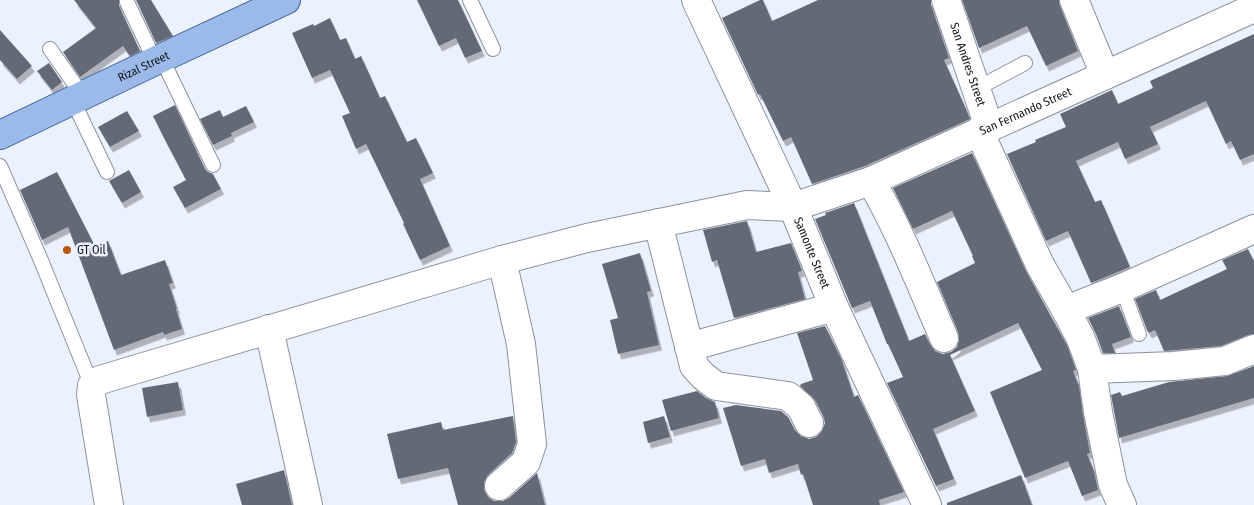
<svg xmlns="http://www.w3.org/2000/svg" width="1254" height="505" viewBox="0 0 1254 505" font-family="'Fira Sans Condensed',sans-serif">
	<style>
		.building { fill: #646b76; filter: url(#shadow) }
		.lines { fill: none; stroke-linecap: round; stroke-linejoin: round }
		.lane-casing { stroke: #8b939f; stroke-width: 16 }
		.street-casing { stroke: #8b939f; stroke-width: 30 }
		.primary-casing { stroke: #406297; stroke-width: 30 }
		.lane { stroke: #fff; stroke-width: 14 }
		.street { stroke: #fff; stroke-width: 28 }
		.primary { stroke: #9bbae9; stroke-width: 28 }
		.poi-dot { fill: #b75713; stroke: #ecf2fd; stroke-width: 2 }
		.labels { text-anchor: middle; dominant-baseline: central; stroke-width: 5; stroke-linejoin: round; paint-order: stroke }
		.street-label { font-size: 12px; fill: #111418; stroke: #ecf2fd }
		.poi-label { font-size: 12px; fill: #111418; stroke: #ecf2fd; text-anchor: start }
	</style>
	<defs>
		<filter id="shadow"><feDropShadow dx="3" dy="5.5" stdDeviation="0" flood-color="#0004"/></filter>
	</defs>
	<rect width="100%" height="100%" fill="#ecf2fd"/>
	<g class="building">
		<polygon points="74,0 119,0 119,6 140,51 130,56 123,46 80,77 63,52 96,28"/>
		<polygon points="136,0 151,0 173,36 156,43"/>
		<polygon points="417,0 458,0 482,51 465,58 456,38 439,46"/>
		<polygon points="760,0 763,0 772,21 818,0 931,0 931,5 949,58 944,60 966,109 970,119 865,166 812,184 791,137 783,141 760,94 758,95 722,18"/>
		<polygon points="962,0 1059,0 1060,6 1078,51 1046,66 1027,26 979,48"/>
		<polygon points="330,18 340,40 346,38 355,59 361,56 380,98 385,96 407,142 416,138 433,173 420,179 450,246 420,260 403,224 404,223 366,144 356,149 342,116 350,113 330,70 312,78 292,33 313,24 314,26"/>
		<polygon points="0,30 32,66 17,79 0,60"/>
		<polygon points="1254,34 1254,154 1240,160 1231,141 1226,144 1206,101 1150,127 1158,144 1125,159 1118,142 1076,161 1095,202 1101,200 1130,267 1091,283 1068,231 1046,241 1007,154 1036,142 1035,140 1066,127 1060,114 1112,90 1118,104 1153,88 1150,81"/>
		<polygon points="49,63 62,82 52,90 37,71"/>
		<polygon points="175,105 205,169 208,172 213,174 221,189 185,208 173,187 186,180 165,140 153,116"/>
		<polygon points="246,106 254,122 231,133 232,136 213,145 200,119 220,110 223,117"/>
		<polygon points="127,111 139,131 110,147 98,127"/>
		<polygon points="972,153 1026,271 1052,318 1067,345 1076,370 1073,371 1079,386 1083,415 1090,453 1087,454 1094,471 1098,490 1082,496 1068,461 1025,478 990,392 1042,370 1018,323 950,355 975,411 933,429 954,479 936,486 887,383 903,377 888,344 887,344 870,301 852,308 815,219 826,215 825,213 854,203 909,341 925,334 930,344 935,351 943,354 951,352 957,347 959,340 958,332 937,282 975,263 972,256 973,256 952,211 913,229 893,188"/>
		<polygon points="129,170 141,192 122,203 109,181"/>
		<polygon points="57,172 95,246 108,241 121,275 165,260 173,283 169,284 177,309 176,309 182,329 164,335 163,332 114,350 68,227 42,240 20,190"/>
		<polygon points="747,221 756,252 791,243 802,271 798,272 805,299 734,318 717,260 712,262 703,230"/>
		<polygon points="1248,249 1254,261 1254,334 1248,335 1221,346 1164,351 1155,330 1149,333 1147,330 1135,299 1156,290 1160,300 1227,269 1222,260"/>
		<polygon points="640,253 651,291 647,292 659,345 618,354 610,320 618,318 602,264"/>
		<polygon points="1119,306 1131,337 1112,344 1115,353 1103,353 1096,334 1088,318"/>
		<polygon points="825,326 841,358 854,397 858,395 904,492 879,500 880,505 813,505 803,474 801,475 798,464 769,473 765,459 741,466 723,408 736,405 781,411 788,417 795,430 801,436 809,439 816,437 822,431 825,423 823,416 815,400 800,386 801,384 813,380 797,333"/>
		<polygon points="1254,366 1254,398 1119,438 1111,395 1120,392 1122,396 1169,382 1227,376"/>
		<polygon points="178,382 183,410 147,417 142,388"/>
		<polygon points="697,391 706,398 715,402 719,418 671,431 662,400"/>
		<polygon points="513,416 516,442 512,453 488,475 484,482 484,490 488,497 494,501 503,501 509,498 537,473 545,505 458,505 448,468 398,479 387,434 441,422 443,430"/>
		<polygon points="664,416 670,437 648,443 643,422"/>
		<polygon points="284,470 292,505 242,505 236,484"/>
		<polygon points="1021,475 1032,505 947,505 947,503"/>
	</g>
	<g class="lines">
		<defs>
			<g id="lane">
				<polyline points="470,0 493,49"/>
				<polyline points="127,2 155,61"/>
				<polyline points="50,49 83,96"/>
				<polyline points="162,59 213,165"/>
				<polyline points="976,89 1025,63"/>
				<polyline points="73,101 107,172"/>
				<polyline points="0,166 40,258 92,386"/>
				<polyline points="1122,288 1139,334"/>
			</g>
			<g id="street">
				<path id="s1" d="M696,0L793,207L834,307L927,505"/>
				<path id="s2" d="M946,0L989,127"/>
				<polyline points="1074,0 1105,75"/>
				<polyline points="979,131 1040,265 1066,310 1081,339 1092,369 1098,412 1113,485 1122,505"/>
				<path d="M871,181C900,231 921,285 944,338"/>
				<polyline points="658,223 694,366 703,376 716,386 788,396 801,407 809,423"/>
				<polyline points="1066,310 1122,288 1254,229"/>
				<polyline points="269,329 308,505"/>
				<polyline points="689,347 834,307"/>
				<polyline points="1092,369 1174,366 1225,361 1254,349"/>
				<polyline points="499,486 526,462 532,444 521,344 502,260"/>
				<path id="s3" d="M109,505L91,395L92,386L100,380L502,260L587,238L747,205L793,207L871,181L1254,8"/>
			</g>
			<g id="primary">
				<path id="s4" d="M0,135L155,61L286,0"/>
			</g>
		</defs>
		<use href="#lane" class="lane-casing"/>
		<use href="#street" class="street-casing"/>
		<use href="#primary" class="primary-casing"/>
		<use href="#lane" class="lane"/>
		<use href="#street" class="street"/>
		<use href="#primary" class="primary"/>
	</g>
	<circle class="poi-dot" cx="67" cy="250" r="5"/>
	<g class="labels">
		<g class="street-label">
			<text stroke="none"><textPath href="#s2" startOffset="68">San Andres Street</textPath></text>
			<text stroke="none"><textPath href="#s4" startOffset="159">Rizal Street</textPath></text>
			<text stroke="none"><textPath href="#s3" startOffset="1099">San Fernando Street</textPath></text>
			<text stroke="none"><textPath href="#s1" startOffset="278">Samonte Street</textPath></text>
		</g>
		<g class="poi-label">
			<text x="77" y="250">GT Oil</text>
		</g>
	</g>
</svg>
